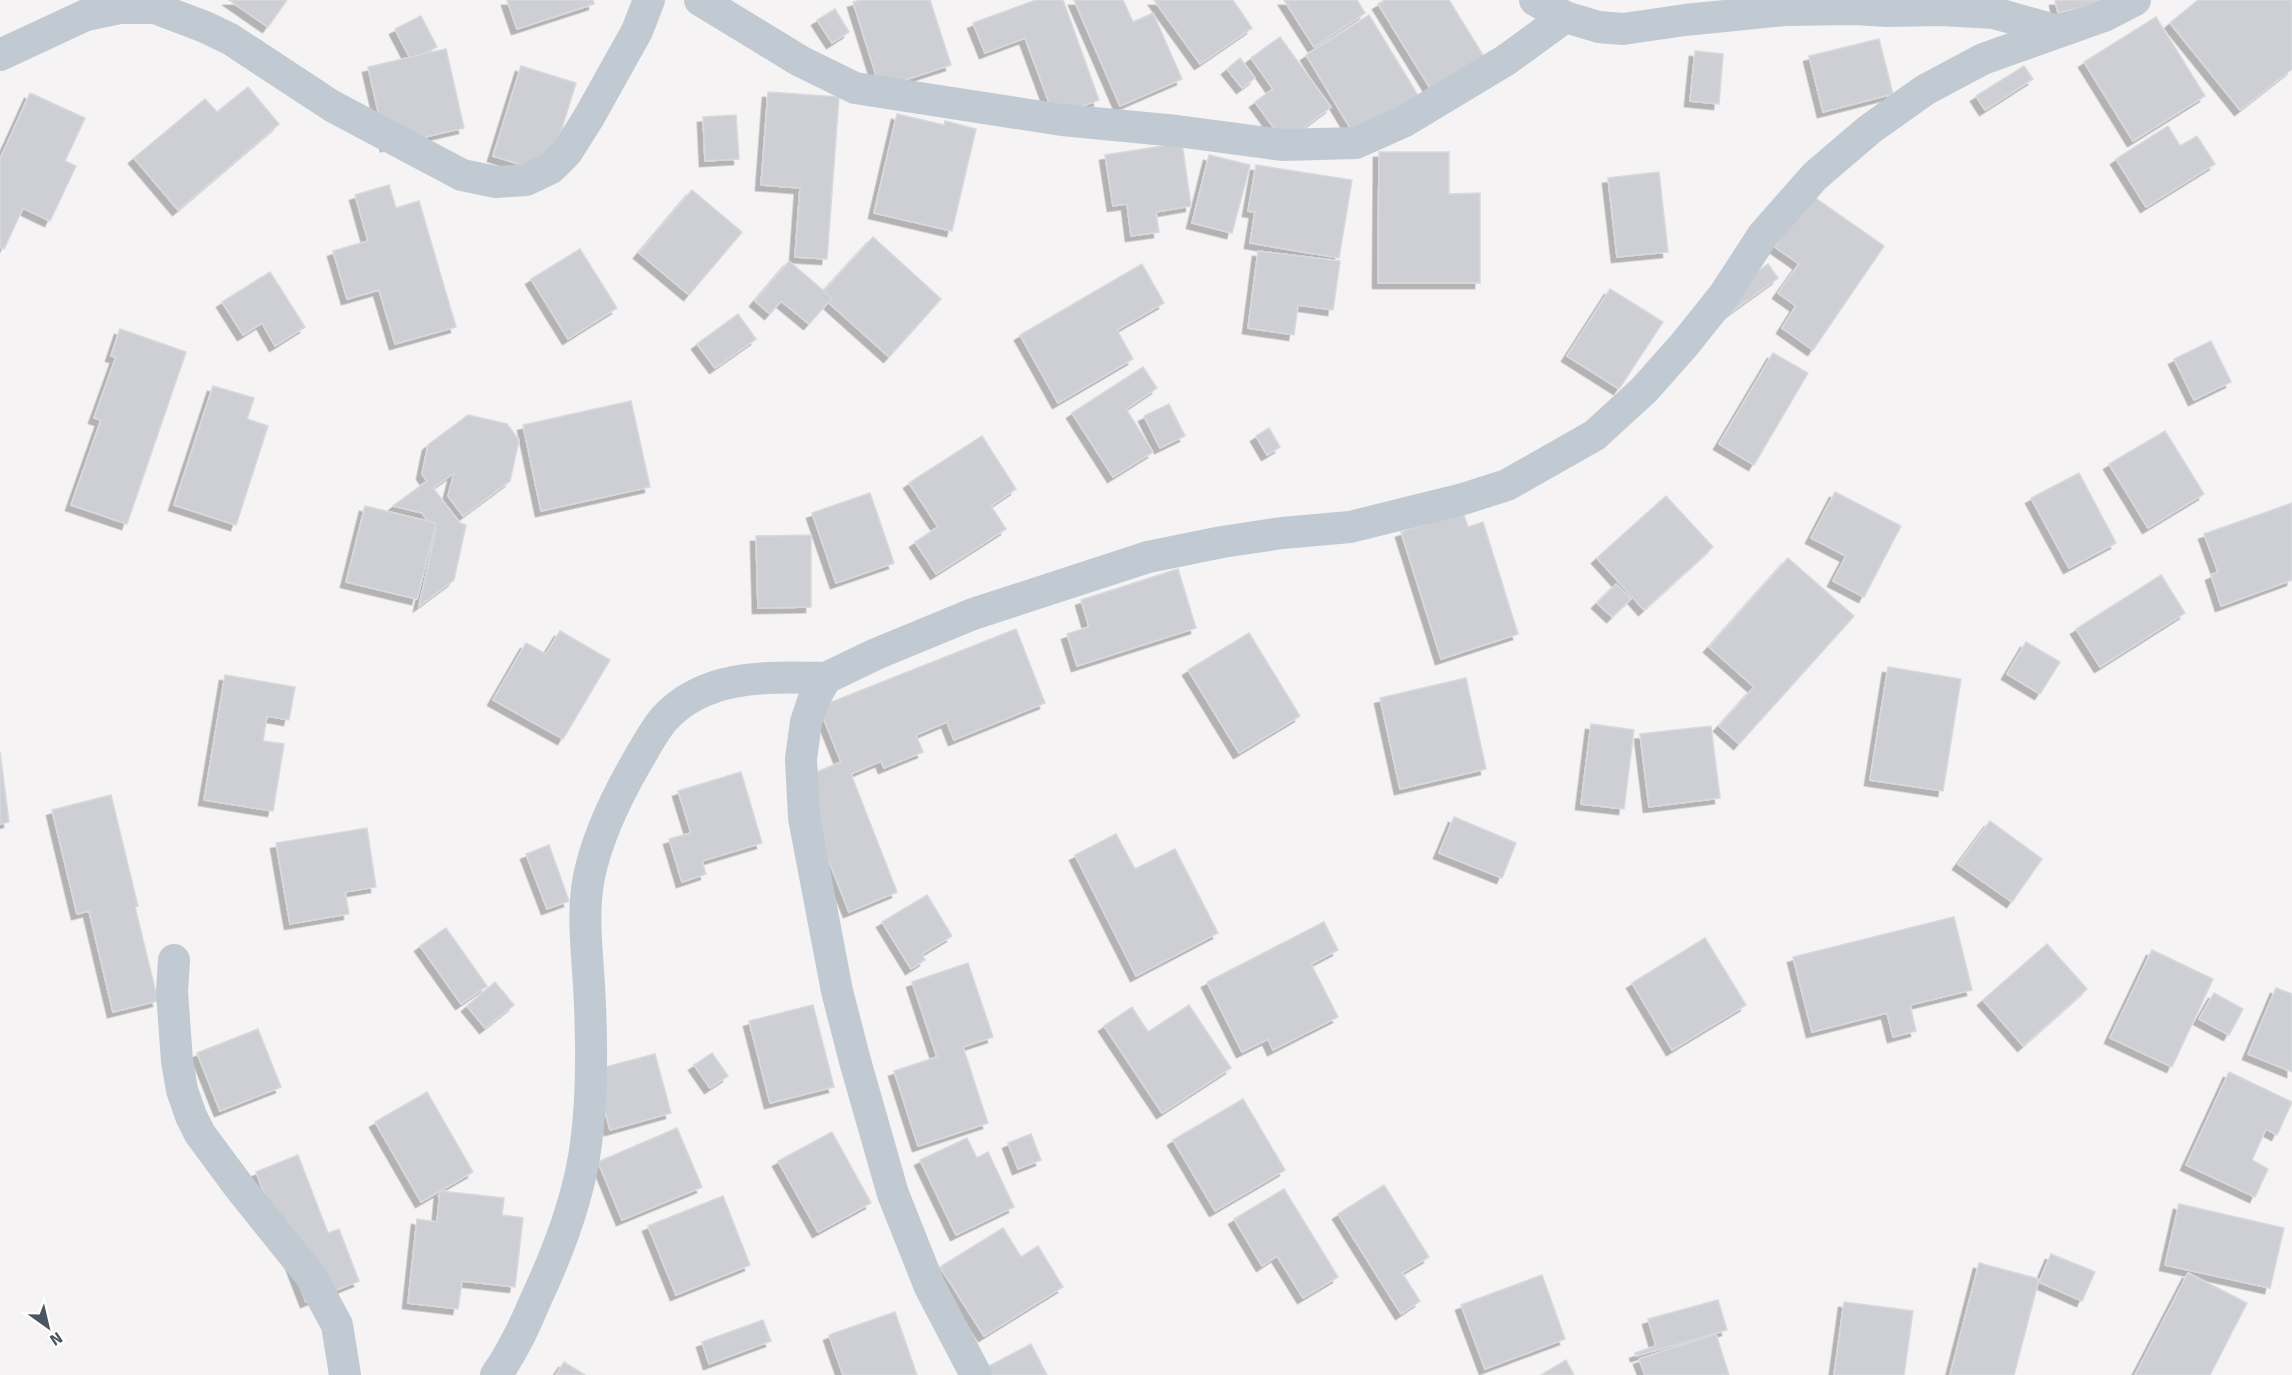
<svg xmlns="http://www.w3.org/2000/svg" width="2292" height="1375" viewBox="0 0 2292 1375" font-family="Signika,sans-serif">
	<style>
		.building { fill: #cdcfd5; stroke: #d7d9de; stroke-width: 1.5; filter: url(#shadow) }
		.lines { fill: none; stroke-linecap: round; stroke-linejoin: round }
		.street { stroke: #c1cad2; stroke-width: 32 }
	</style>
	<defs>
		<filter id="shadow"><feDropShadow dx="-5.5" dy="5.5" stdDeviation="0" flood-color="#0004"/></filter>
	</defs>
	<rect width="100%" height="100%" fill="#f5f3f3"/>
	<g class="building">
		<polygon points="229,0 287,0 268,27"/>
		<polygon points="507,0 593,0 594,4 517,29"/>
		<polygon points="860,0 930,0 951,65 880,88 853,2"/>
		<polygon points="1036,0 1063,0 1099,100 1054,116 1025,38 985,53 973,23"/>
		<polygon points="1074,0 1123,0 1133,22 1153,13 1182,79 1120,106"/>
		<polygon points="1154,0 1233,0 1252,28 1200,64"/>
		<polygon points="1284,0 1357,0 1365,13 1314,47"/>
		<polygon points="1385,0 1449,0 1488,63 1435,96 1378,4"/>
		<polygon points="2055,0 2110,0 2058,13"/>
		<polygon points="2198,0 2292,0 2292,69 2240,110 2170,23"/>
		<polygon points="835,9 849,32 832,43 817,20"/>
		<polygon points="1369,15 1419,97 1355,136 1306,55"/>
		<polygon points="421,16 437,47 411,60 395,29"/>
		<polygon points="2156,17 2205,96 2133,141 2084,62"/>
		<polygon points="1280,37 1331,107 1284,142 1255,102 1273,89 1251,58"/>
		<polygon points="1879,39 1893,94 1823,112 1809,56"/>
		<polygon points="446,49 464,128 386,146 368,67"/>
		<polygon points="1695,51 1723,54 1719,104 1690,101"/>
		<polygon points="1240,58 1255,78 1242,88 1227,69"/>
		<polygon points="521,66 576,83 548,173 493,156"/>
		<polygon points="2024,66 2033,79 1985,110 1976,96"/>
		<polygon points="248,87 279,124 178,210 134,158 205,99 217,112"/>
		<polygon points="768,92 839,97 827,259 795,257 800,188 761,185"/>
		<polygon points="30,93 85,118 65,161 76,166 50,221 23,208 4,249 0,247 0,159"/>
		<polygon points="897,114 944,125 945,121 976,129 952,231 874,213"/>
		<polygon points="736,115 739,159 705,161 703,117"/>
		<polygon points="2168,126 2180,146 2197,136 2215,164 2146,207 2116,159"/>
		<polygon points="1182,143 1191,206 1156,212 1159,232 1131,236 1127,204 1113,206 1105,155"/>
		<polygon points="1379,152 1449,152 1449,194 1480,193 1480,283 1378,283"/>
		<polygon points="1209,155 1250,165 1232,233 1192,223"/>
		<polygon points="1256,165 1352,180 1339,258 1250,243 1255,212 1248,211"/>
		<polygon points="1659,172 1668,252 1617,257 1608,178"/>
		<polygon points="389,185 396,208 419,201 456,327 395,344 379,290 347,299 333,251 368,241 355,195"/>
		<polygon points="692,190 742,232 689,295 639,253"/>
		<polygon points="1811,195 1884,246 1813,350 1782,328 1796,306 1778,293 1799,264 1775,247"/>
		<polygon points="873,237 941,299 889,357 820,295"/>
		<polygon points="580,249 617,308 568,339 531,279"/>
		<polygon points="1258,251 1340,261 1333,310 1298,305 1294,335 1248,328"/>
		<polygon points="789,261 832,298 809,324 781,301 770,314 755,301"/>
		<polygon points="1142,264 1164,303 1117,330 1133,359 1058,403 1020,335"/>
		<polygon points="1768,264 1778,278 1728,314 1718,300"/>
		<polygon points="270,272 305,327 275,346 262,323 243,335 222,302"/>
		<polygon points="1610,289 1663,322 1619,389 1567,356"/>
		<polygon points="738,314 756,339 715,368 697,344"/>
		<polygon points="120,329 186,352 127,524 71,505 101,420 94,418 116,357 111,356"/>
		<polygon points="2211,341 2231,382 2194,400 2174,359"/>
		<polygon points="1773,353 1808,373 1754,465 1719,444"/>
		<polygon points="1143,367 1157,388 1126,409 1153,452 1113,477 1072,413"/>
		<polygon points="213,386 254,398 247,419 268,426 236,525 174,505"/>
		<polygon points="631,401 650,487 541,511 523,425"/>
		<polygon points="1169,404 1185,436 1160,448 1144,416"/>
		<polygon points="468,415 507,424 519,440 510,481 463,516 448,496 454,473 433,488 460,523 466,525 454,580 419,606 436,531 422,513 393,506 427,481 422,474 428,445"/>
		<polygon points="1269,428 1280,447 1267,455 1256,436"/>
		<polygon points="2165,431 2204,494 2148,528 2109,464"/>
		<polygon points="982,436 1016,489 991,506 1006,529 936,574 915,542 938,527 909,483"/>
		<polygon points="2079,473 2116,543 2069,568 2031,498"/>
		<polygon points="1835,492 1901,526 1864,597 1833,581 1846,556 1811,538"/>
		<polygon points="870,493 894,563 836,583 812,513"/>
		<polygon points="1666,496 1713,547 1644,610 1597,558"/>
		<polygon points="2292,503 2292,580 2221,606 2211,575 2218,572 2204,534"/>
		<polygon points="365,506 436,523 417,599 346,582"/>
		<polygon points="1463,512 1468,527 1483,522 1518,634 1441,659 1401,532"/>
		<polygon points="811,535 811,607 758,608 756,536"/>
		<polygon points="1788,558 1854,616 1739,744 1719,726 1754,687 1709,647"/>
		<polygon points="1178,569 1196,628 1077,666 1067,634 1089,627 1081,600"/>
		<polygon points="2161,575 2185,613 2100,667 2076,629"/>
		<polygon points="1616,584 1631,599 1612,617 1597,603"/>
		<polygon points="1016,629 1045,703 954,740 947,722 916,735 923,752 884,768 881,761 851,774 897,892 849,912 797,780 841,762 819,707"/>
		<polygon points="560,631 610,660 563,739 493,700 526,643 546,654"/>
		<polygon points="1249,633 1300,716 1239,753 1188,670"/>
		<polygon points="2026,642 2060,662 2040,694 2007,674"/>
		<polygon points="1888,667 1961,679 1943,791 1870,780"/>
		<polygon points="225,675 295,687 289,720 267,716 263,741 284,744 273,811 204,800"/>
		<polygon points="1466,678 1486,769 1400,789 1380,698"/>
		<polygon points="1591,724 1634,730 1624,809 1581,804"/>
		<polygon points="1711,726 1720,798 1649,807 1640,734"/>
		<polygon points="0,752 9,822 0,824"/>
		<polygon points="741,772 762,843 702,861 706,874 682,882 669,839 691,833 678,791"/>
		<polygon points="111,795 138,906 135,907 158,1001 113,1012 89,911 77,914 52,810"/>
		<polygon points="1454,817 1516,843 1502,878 1439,853"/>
		<polygon points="1990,821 2042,859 2012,902 1958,864"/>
		<polygon points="367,828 376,887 345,892 349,914 290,924 276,843"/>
		<polygon points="1116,834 1135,869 1175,849 1218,933 1136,976 1075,855"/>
		<polygon points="549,845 569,901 547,909 526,854"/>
		<polygon points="927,895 952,936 922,954 925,960 911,969 882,922"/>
		<polygon points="1954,917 1972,990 1910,1005 1916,1031 1893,1037 1887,1013 1812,1032 1793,957"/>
		<polygon points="1324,922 1338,950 1311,964 1338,1017 1273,1050 1268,1039 1242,1052 1207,982"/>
		<polygon points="446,928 487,986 461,1004 420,946"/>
		<polygon points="1705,938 1746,1005 1672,1050 1632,983"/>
		<polygon points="2047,944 2087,989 2023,1046 1983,1000"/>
		<polygon points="2152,950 2213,979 2172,1067 2110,1038"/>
		<polygon points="968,963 993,1037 963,1047 988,1123 918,1146 894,1071 937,1057 912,982"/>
		<polygon points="495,982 514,1005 485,1028 467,1006"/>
		<polygon points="2276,988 2292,994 2292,1072 2248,1054"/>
		<polygon points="2214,993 2243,1009 2229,1035 2199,1019"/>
		<polygon points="813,1005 834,1087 770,1103 749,1021"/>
		<polygon points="1189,1005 1231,1068 1162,1113 1104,1026 1132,1007 1148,1032"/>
		<polygon points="258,1029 281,1087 220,1111 197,1053"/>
		<polygon points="712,1053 728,1076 710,1088 694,1065"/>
		<polygon points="655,1054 671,1113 610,1130 594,1070"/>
		<polygon points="2229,1072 2292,1102 2277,1135 2266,1129 2252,1160 2268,1169 2255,1197 2186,1165"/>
		<polygon points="427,1092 473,1172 421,1202 375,1122"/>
		<polygon points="1243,1099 1285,1170 1215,1211 1173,1140"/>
		<polygon points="677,1128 702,1187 622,1220 598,1162"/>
		<polygon points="832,1132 871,1203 818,1232 778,1161"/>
		<polygon points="1031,1134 1041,1160 1018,1169 1008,1143"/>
		<polygon points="967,1138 977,1158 988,1152 1014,1207 956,1235 920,1160"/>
		<polygon points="298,1155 328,1233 339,1229 359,1281 306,1302 256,1172"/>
		<polygon points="1384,1185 1429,1257 1402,1273 1420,1301 1401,1314 1338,1214"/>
		<polygon points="1284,1189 1338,1277 1303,1298 1277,1256 1262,1266 1234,1219"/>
		<polygon points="440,1191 504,1198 502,1215 523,1218 515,1287 462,1281 458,1309 408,1303 417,1219 437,1222"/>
		<polygon points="723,1196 750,1265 676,1295 648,1226"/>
		<polygon points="2179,1204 2284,1228 2270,1288 2165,1265"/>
		<polygon points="1003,1228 1021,1257 1038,1246 1063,1287 984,1336 940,1267"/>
		<polygon points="2051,1254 2095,1272 2082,1301 2039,1282"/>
		<polygon points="1979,1263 2039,1279 2014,1375 1950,1375"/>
		<polygon points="2188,1273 2247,1303 2210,1375 2135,1375"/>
		<polygon points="1542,1275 1565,1339 1485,1369 1461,1305"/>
		<polygon points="1718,1300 1727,1330 1636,1356 1635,1353 1656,1346 1648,1319"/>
		<polygon points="1844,1302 1913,1311 1904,1375 1834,1375"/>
		<polygon points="895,1312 917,1375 843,1375 829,1335"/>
		<polygon points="763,1320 771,1341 709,1364 702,1342"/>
		<polygon points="1716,1334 1729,1375 1645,1375 1639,1359"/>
		<polygon points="1031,1344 1047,1375 988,1375 985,1368"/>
		<polygon points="1566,1360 1574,1375 1541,1375"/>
		<polygon points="564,1362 585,1375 556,1375"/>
	</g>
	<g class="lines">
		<g class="street">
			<polyline points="700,0 800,61 855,88 1062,120 1177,131 1282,145 1356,143 1403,122 1506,60 1565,17"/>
			<polyline points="1535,0 1565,17 1599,27 1623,29 1685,20 1785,10 1855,9 1887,11 1941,10 1994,13 2058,31"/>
			<polyline points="0,55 86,15 120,8 155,8 205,27 230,39 332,106 462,175 496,182 526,180 551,168 567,152 589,117 637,31 649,0"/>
			<polyline points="174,960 172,992 177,1061 182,1090 191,1116 200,1134 240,1188 310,1275 337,1325 345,1375"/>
			<path d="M496,1375C513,1352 525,1325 536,1299C559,1250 579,1198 586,1144C593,1091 592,1039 589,986C587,950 582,912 589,877C597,837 615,800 635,765C644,750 653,732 664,719C705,673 770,677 826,678"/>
			<polyline points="976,1375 930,1287 893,1194 855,1061 837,991 804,818 801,759 806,722 813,701 826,678 876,654 973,614 1148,557 1222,542 1282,533 1350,527 1463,499 1507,485 1595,435 1644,390 1684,345 1724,295 1763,235 1815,176 1870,129 1925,90 1983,59 2104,16 2135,0"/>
		</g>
	</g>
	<g transform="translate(48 1327) rotate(146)" stroke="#ffffff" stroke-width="4.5" paint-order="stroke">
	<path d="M0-4.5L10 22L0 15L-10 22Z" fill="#4a5661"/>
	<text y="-9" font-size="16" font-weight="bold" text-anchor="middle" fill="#4a5661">N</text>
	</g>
</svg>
